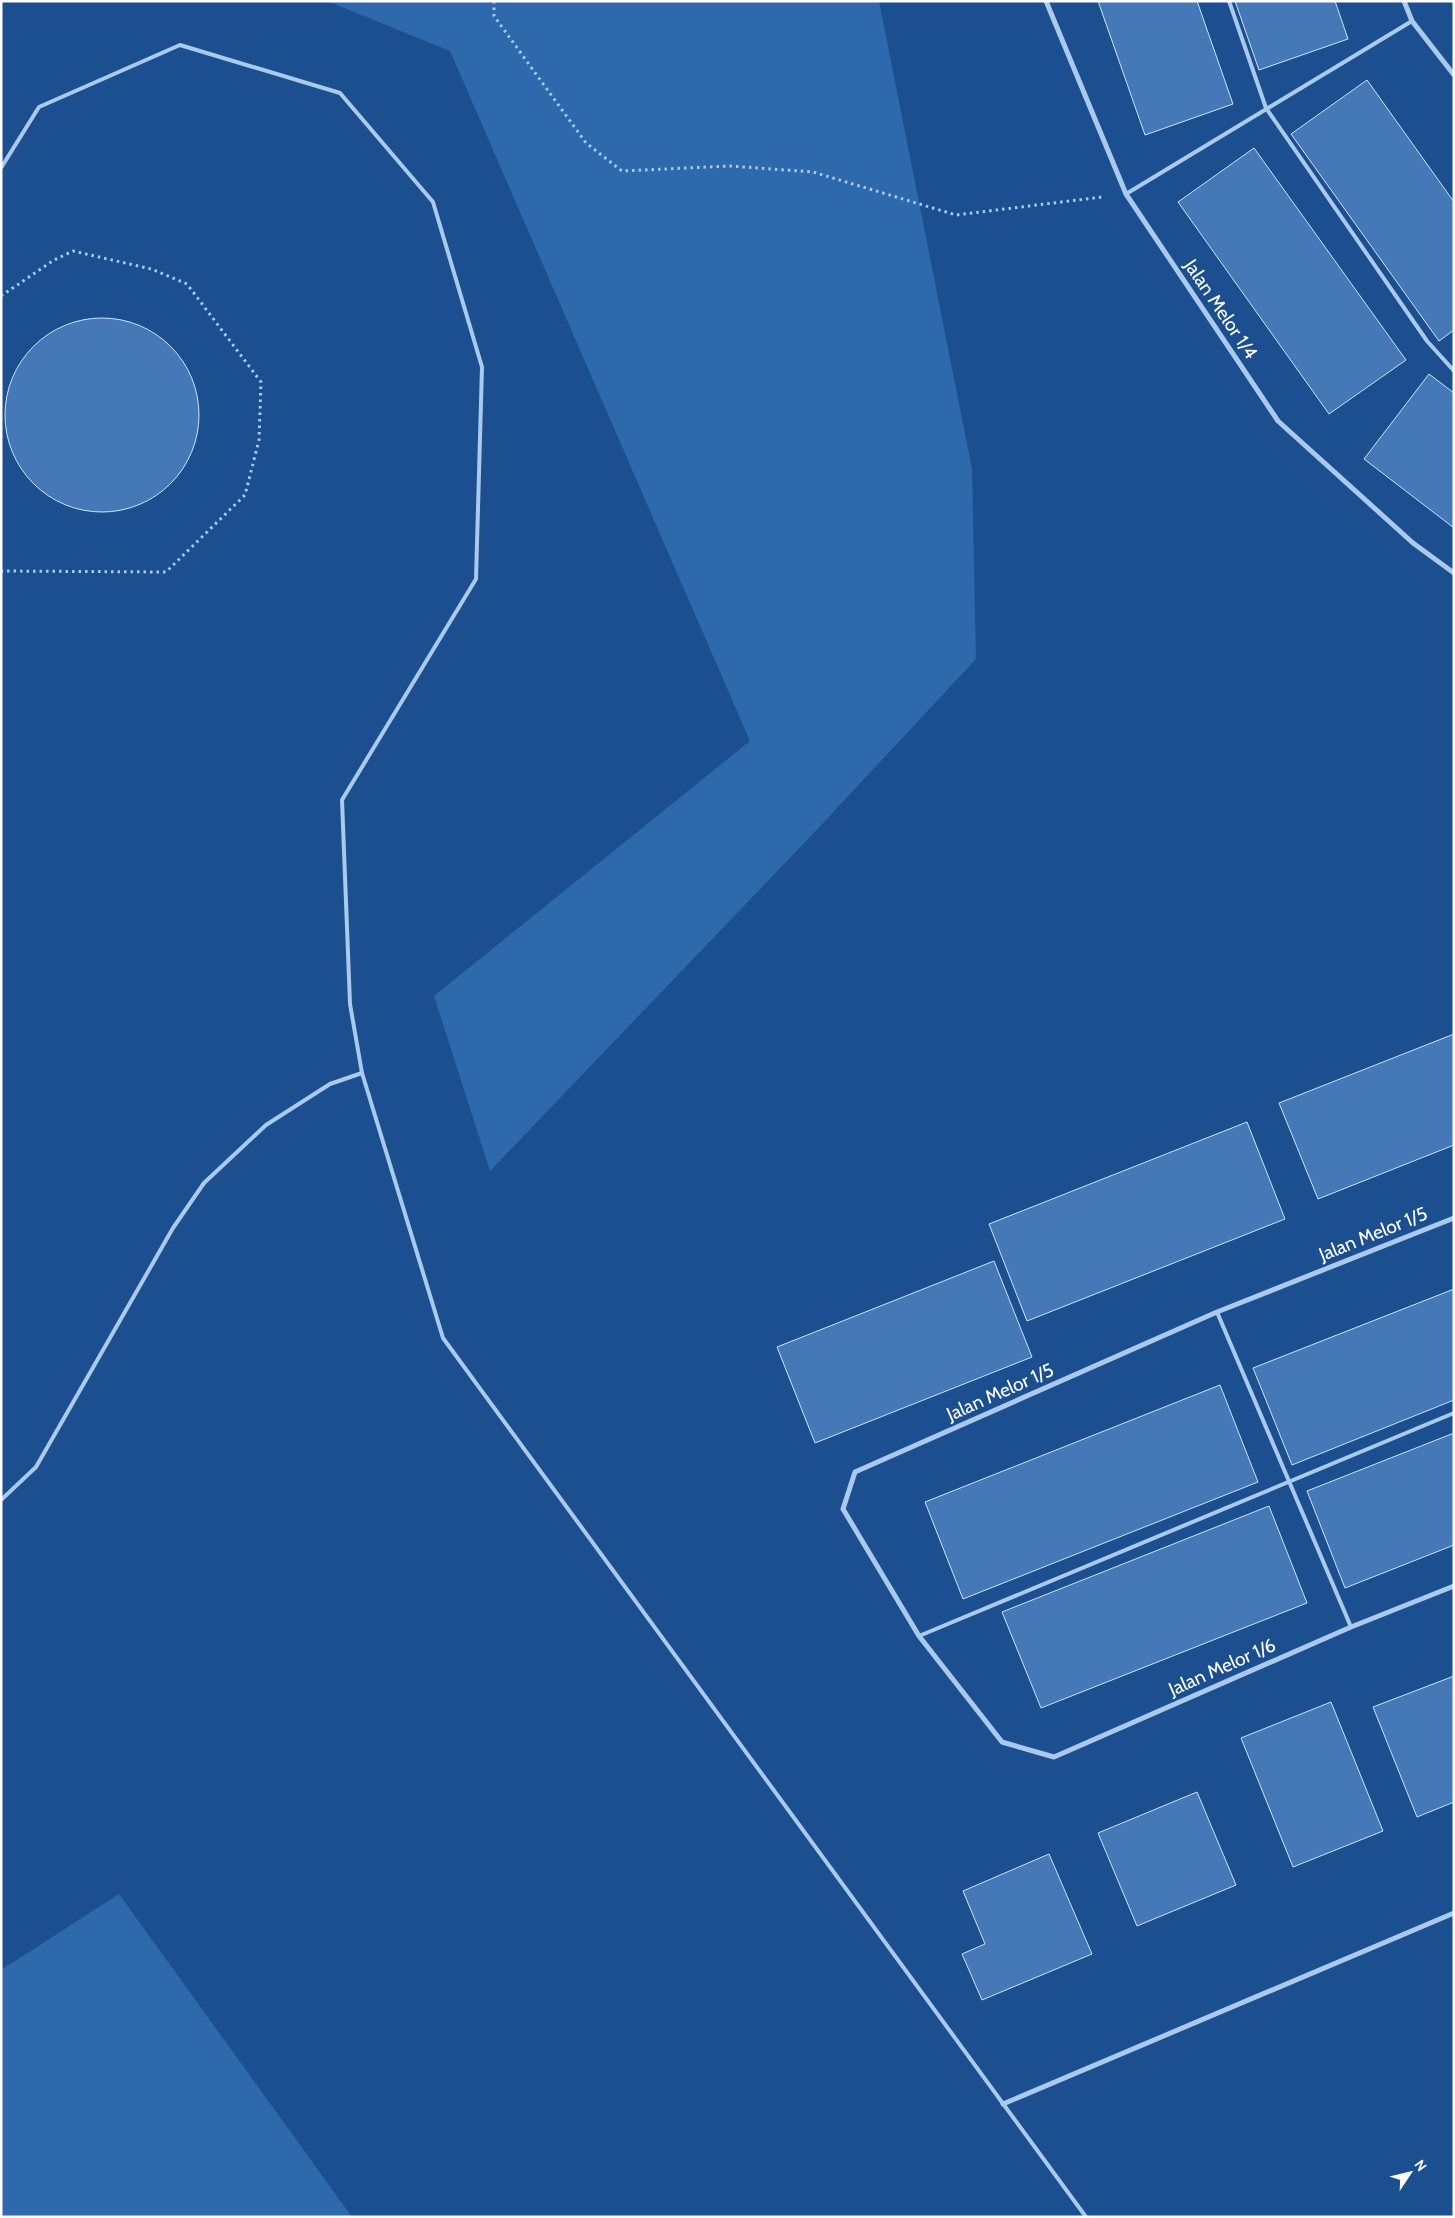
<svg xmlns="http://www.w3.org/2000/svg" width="1455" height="2218" viewBox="0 0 1455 2218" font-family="Cabin,sans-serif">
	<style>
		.green { fill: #2e69ad }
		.building { fill: #4478b7; stroke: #cfe3fa }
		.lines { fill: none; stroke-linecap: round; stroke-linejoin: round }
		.path { stroke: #a9c9ee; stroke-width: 3; stroke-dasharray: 2.5 4; stroke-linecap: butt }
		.service { stroke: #a9c9ee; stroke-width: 4 }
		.minor { stroke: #a9c9ee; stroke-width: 5 }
		.labels { text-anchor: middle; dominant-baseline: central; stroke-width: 4.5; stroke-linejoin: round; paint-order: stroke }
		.street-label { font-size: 19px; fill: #fff; stroke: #1b4f8f }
	</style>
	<rect width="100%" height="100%" fill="#1b4f8f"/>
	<g class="green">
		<polygon points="327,1 879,1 972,469 976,659 810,837 490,1171 434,996 750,741 450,51"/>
		<polygon points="119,1894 352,2217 1,2217 1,1970"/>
	</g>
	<g class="building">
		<polygon points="1098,1 1197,1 1233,104 1145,135"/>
		<polygon points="1235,1 1335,1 1348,39 1259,70"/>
		<polygon points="1367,80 1454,202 1454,330 1439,341 1291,134"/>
		<polygon points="1254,148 1406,360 1329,414 1178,202"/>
		<circle cx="102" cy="415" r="97"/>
		<polygon points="1429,374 1454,393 1454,528 1364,459"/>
		<polygon points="1454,1034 1454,1145 1318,1199 1279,1103"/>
		<polygon points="1247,1122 1285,1219 1027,1321 989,1224"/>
		<polygon points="994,1261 1032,1357 815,1443 777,1347"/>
		<polygon points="1454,1289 1454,1400 1292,1465 1253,1368"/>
		<polygon points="1220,1385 1258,1482 963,1599 925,1502"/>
		<polygon points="1454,1433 1454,1545 1345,1588 1307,1491"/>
		<polygon points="1269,1506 1307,1603 1041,1708 1002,1612"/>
		<polygon points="1454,1676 1454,1802 1417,1817 1373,1707"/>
		<polygon points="1331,1702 1383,1831 1293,1867 1241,1738"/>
		<polygon points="1197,1792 1236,1885 1137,1926 1098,1833"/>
		<polygon points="1049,1854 1092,1954 982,2000 962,1954 985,1944 963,1891"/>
	</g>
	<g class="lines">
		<g class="path">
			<polyline points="494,1 494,16 586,143 622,171 730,166 813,172 956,215 1102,197"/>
			<polyline points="1,296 54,260 73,251 151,269 187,284 261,382 259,440 245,495 166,572 1,571"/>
		</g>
		<g class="service">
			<polyline points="1229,1 1266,108 1427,341 1454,371"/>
			<polyline points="1,168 39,107 180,45 340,93 433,202 482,367 476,579 342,800 350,1004 362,1073 443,1338 1086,2217"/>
			<polyline points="1126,194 1412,21"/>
			<polyline points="1217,1312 1351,1627"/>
			<polyline points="1,1500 36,1467 173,1228 204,1183 266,1125 330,1084 362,1073"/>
			<polyline points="919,1636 1454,1413"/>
		</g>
		<g class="minor">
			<polyline points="1046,1 1126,194 1278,421 1413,543 1454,573"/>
			<polyline points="1404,1 1412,21 1454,75"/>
			<polyline points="1454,1218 1217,1312 855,1472 843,1509 919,1636 1002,1742 1054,1757 1351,1627 1454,1586"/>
			<polyline points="1003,2104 1454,1913"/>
		</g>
	</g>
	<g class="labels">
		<g class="street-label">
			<text transform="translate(1221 309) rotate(56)">Jalan Melor 1/4</text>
			<text transform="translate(1373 1234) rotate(-22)">Jalan Melor 1/5</text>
			<text transform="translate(1000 1392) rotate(-24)">Jalan Melor 1/5</text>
			<text transform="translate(1222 1667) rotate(-24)">Jalan Melor 1/6</text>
		</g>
	</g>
	<rect width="1455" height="2218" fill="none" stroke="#ffffff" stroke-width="5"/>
	<g transform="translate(1410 2173) rotate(55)" stroke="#1b4f8f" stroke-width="4" paint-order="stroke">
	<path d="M0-4L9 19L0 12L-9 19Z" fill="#ffffff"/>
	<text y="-8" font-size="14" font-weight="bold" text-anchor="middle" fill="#ffffff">N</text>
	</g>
</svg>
